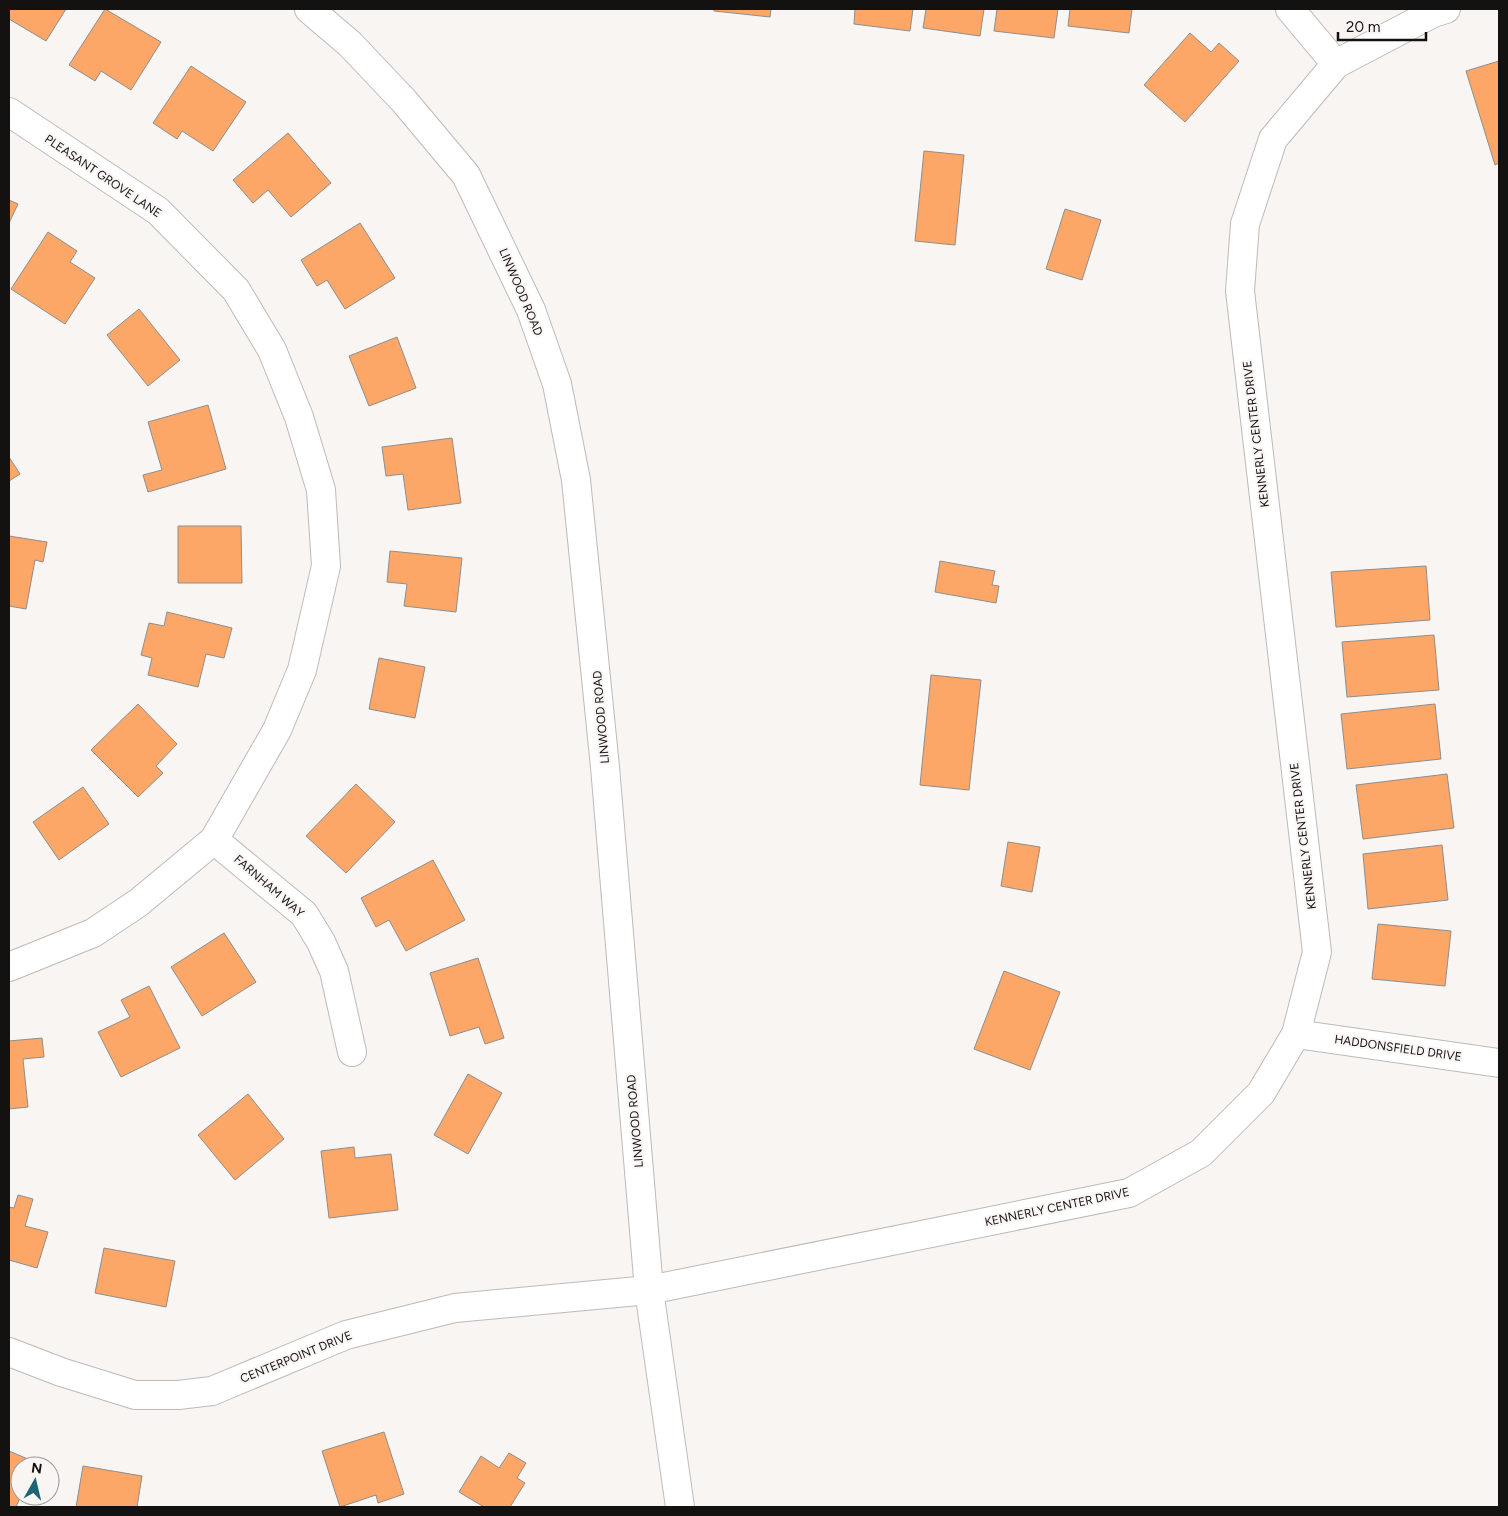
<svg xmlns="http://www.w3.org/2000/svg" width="1508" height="1516" viewBox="0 0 1508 1516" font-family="Figtree,sans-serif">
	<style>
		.building { fill: #fca768; stroke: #908d8b }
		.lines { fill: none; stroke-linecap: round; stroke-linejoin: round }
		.street-casing { stroke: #bdbab8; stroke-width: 30 }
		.secondary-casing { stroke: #bdbab8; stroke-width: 30 }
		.street { stroke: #fff; stroke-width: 28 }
		.secondary { stroke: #fff; stroke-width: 28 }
		.labels { text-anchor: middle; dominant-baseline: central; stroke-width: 4; stroke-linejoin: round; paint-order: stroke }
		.street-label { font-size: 12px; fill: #131211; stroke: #f8f5f3 }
	</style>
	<rect width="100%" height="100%" fill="#f8f5f3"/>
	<g class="building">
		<polygon points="9,9 66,9 46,41 9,19"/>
		<polygon points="105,9 161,42 131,90 101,71 95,81 69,65"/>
		<polygon points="714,9 771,9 770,17 714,11"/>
		<polygon points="855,9 913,9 910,31 854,24"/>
		<polygon points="926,9 984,9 980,36 923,28"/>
		<polygon points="997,9 1058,9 1054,38 994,31"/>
		<polygon points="1070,9 1132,9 1129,33 1068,26"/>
		<polygon points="1190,33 1211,52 1219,43 1239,61 1185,122 1144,85"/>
		<polygon points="1499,61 1499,163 1495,165 1466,71"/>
		<polygon points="191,66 246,102 213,151 182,131 177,139 153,123"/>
		<polygon points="288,133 331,183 291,217 268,190 253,203 233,180"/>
		<polygon points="924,151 964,155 955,245 915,241"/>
		<polygon points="9,200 18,204 9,223"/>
		<polygon points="1065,209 1101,220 1082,280 1046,269"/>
		<polygon points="360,223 395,278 345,309 327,280 317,286 301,260"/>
		<polygon points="48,232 77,251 70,262 95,278 65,324 11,289"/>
		<polygon points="139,309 180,360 148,386 107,335"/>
		<polygon points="397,337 416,388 369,406 349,356"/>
		<polygon points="208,405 226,469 148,492 143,475 162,470 148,422"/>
		<polygon points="452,438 461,503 408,510 403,474 386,476 382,447"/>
		<polygon points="9,457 20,474 9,481"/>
		<polygon points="178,526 241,526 242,583 178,583"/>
		<polygon points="9,536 47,542 43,562 35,560 26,609 9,606"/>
		<polygon points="390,551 462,558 456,612 404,606 407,584 387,582"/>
		<polygon points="940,561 995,571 992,585 999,586 996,603 935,592"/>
		<polygon points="1426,566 1430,620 1336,627 1331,572"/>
		<polygon points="167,612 232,628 224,658 206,654 198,687 148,675 152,658 141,655 149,623 164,626"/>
		<polygon points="1434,635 1439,690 1347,697 1342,642"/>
		<polygon points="379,658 425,667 415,718 369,709"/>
		<polygon points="931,675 981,680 969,790 920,785"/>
		<polygon points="138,704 177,744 156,766 163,773 138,797 91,750"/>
		<polygon points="1435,704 1441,759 1347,769 1341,714"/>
		<polygon points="1447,774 1454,828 1363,839 1356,785"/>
		<polygon points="356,784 395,822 346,873 306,836"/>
		<polygon points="83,787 109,824 59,860 33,822"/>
		<polygon points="1008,842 1040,847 1032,892 1001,886"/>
		<polygon points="1442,845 1448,900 1368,909 1363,854"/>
		<polygon points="433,860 465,920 406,951 389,920 376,927 361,898"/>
		<polygon points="1378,924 1451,931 1445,986 1372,979"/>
		<polygon points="224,933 256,982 202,1016 171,967"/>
		<polygon points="478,958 504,1038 485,1044 479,1027 450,1036 430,973"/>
		<polygon points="1004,971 1060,992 1030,1070 974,1049"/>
		<polygon points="149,986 180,1048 121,1077 98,1032 130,1017 121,1000"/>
		<polygon points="42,1038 44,1057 23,1059 28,1107 9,1109 9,1041"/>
		<polygon points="468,1074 502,1093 468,1154 434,1135"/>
		<polygon points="248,1094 284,1139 235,1180 198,1135"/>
		<polygon points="354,1147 355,1158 391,1154 398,1210 329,1218 321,1151"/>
		<polygon points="18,1195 33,1199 25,1226 48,1232 37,1268 9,1260 9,1207 14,1208"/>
		<polygon points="104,1248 175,1261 166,1307 95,1293"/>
		<polygon points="384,1432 404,1494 378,1503 376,1495 340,1507 322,1451"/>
		<polygon points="9,1451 35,1462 34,1466 20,1466 21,1496 16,1507 9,1507"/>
		<polygon points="509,1453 526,1463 517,1478 525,1483 510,1507 484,1507 459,1492 481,1456 499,1468"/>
		<polygon points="83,1466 142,1476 137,1507 76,1507"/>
	</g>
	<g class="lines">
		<defs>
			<g id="street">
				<polyline points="1290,9 1336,64"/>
				<polyline points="9,112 158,211 236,290 272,350 299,417 321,490 326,566 302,670 277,730 214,840 138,903 93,933 9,967"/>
				<polyline points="214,840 304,914 321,942 334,971 352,1052"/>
				<polyline points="1296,1034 1499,1063"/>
				<polyline points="9,1352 61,1372 135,1395 178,1395 212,1391 346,1335 455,1308 649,1290 1129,1193 1201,1153 1261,1093 1296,1034 1317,952 1240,291 1245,224 1273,139 1336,64 1433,13 1446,9"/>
			</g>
			<polyline id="secondary" points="309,9 350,44 404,101 466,175 531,310 557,384 576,480 605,767 649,1290 680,1507"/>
		</defs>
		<use href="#street" class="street-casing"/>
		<use href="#secondary" class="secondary-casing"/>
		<use href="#street" class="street"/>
		<use href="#secondary" class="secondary"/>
	</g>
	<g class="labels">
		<g class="street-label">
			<text transform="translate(103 176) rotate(34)">PLEASANT GROVE LANE</text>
			<text transform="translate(521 292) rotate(67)">LINWOOD ROAD</text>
			<text transform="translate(1256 434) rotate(-97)">KENNERLY CENTER DRIVE</text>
			<text transform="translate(601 717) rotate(-95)">LINWOOD ROAD</text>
			<text transform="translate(1303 836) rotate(-97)">KENNERLY CENTER DRIVE</text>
			<text transform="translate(269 886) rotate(41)">FARNHAM WAY</text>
			<text transform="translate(1398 1048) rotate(8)">HADDONSFIELD DRIVE</text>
			<text transform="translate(635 1121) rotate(-95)">LINWOOD ROAD</text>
			<text transform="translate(1057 1207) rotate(-12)">KENNERLY CENTER DRIVE</text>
			<text transform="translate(296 1357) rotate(-22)">CENTERPOINT DRIVE</text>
		</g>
	</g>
	<rect width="1508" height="1516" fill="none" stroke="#131211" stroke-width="20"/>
	<g transform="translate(35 1481) rotate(8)"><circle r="24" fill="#f8f5f3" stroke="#9c9a99"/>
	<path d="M0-4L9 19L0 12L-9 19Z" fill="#1f6475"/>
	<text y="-8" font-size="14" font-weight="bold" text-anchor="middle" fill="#131211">N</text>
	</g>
	<path d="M1338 32v8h88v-8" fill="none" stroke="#131211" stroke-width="2.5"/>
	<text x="1346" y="32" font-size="15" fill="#131211" stroke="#f8f5f3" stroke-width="4" paint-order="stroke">20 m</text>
</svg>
